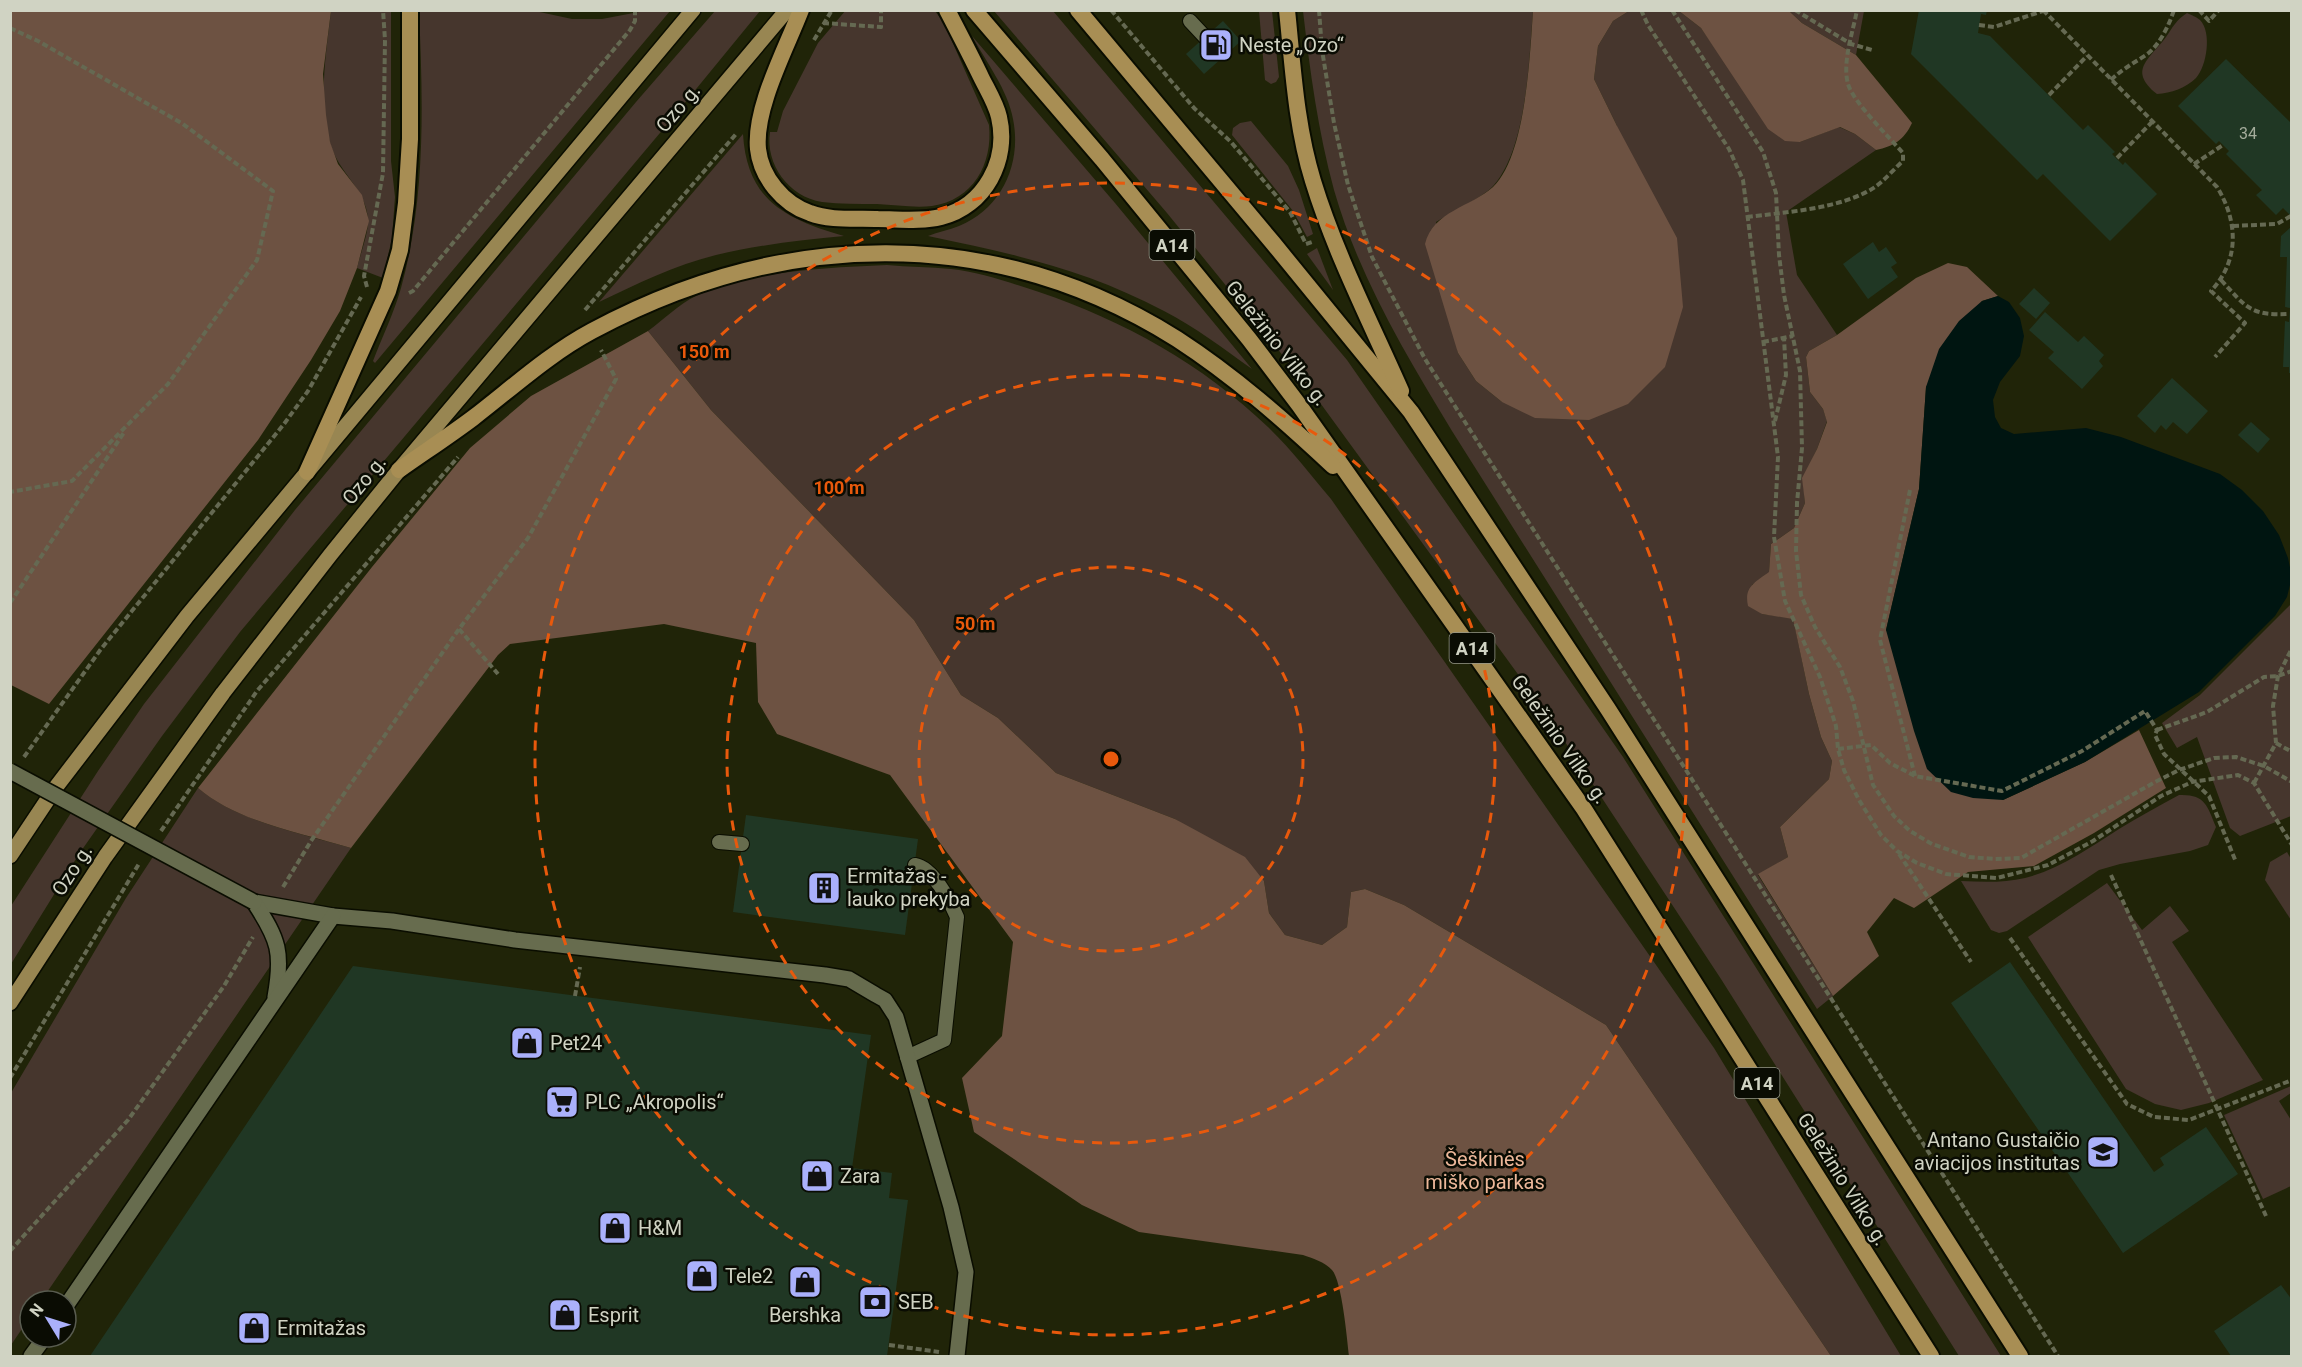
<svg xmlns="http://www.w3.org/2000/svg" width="2302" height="1367" viewBox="0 0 2302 1367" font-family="Roboto,sans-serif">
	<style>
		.green { fill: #46362d }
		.forest { fill: #6d5242 }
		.water { fill: #001511 }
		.building { fill: #203724 }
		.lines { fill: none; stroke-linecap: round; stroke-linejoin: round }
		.service-casing { stroke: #0a0d00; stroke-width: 16 }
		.minor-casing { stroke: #0a0d00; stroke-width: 18 }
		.primary-casing { stroke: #0a0d00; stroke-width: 18 }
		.trunk-casing { stroke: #0a0d00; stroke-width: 20 }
		.path { stroke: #656952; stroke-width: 4; stroke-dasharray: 6 3; stroke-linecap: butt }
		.service { stroke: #676c4e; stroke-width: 14 }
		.minor { stroke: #676c4e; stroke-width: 15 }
		.primary { stroke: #988652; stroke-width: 15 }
		.trunk { stroke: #a88e54; stroke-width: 16 }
		.minor-bridge-casing { stroke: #0a0d00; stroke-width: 18; stroke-linecap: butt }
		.minor-bridge { stroke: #676c4e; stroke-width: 15 }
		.ring { fill: none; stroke: #e8590c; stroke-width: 3; stroke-dasharray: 10 8 }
		.labels { text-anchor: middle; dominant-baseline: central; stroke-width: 5; stroke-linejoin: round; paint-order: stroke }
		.number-label { font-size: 16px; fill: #a4ac9b }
		.shield { fill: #0a0c03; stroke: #959789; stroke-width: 1.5 }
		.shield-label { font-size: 18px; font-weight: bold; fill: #d0d3c3 }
		.poi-label { font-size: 20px; fill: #d0d3c3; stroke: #0a0c03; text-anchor: start }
		.street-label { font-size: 20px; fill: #d0d3c3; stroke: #0a0c03 }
		.park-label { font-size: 20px; fill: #edb89a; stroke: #0a0c03 }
		.centre { fill: #e8590c; stroke: #0a0c03; stroke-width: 3 }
		.ring-label { font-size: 18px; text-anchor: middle; font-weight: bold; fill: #e8590c; stroke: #0a0c03; stroke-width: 5; stroke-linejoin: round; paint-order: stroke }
	</style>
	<rect width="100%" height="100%" fill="#202408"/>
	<g class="green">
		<path d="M846,10L935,11L944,23L989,125C993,164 973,200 932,206C915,208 895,205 877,204C859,204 840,204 822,202C789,197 765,164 770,132H777L783,111L818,43Z"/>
		<path d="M331,11H391V161L395,197L392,238L383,278L357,268C360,255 369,232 368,219C366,189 338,172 330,143C318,100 326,54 331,11Z"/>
		<path d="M535,11L572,19H602L644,11H670L375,363L373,361C382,337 394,313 401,288C426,198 423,103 419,11Z"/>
		<polygon points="715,11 760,11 665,127 240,632 162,736 79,854 11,964 11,906 98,771 144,704 295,510 636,102"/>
		<polygon points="994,11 1053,11 1347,360 1623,757 2001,1356 1959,1356 1721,979 1544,710 1310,389 1167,213"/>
		<polygon points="1259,11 1272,11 1279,77 1276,82 1271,84 1265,80"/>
		<path d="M1303,11H1533C1529,59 1527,147 1494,185C1484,197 1451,213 1436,222L1458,353L1476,381L1502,402L1617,126L1594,79L1598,46L1613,21L1629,11H1679L1701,28L1725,62L1800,142L1839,127L1855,134L1876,150L1786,212L1797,275L1837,335L1809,351L1806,357L1810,392L1823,409L1827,421L1817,449L1803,478L1805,503L1794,528L1771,544L1769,573L1752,585L1762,614L1793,618L1809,694L1821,737L1832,761L1829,779L1780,827L1788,857L1758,875L1833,996L1817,1009L1452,431C1406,355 1359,277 1334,190C1318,131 1310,71 1303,11Z"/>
		<polygon points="1789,11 1864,11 1856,55 1802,23"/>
		<path d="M2187,13C2191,15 2197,17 2200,20C2212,32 2207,66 2196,78C2186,88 2171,93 2157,94C2127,70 2150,59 2166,37C2173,27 2176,20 2187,13Z"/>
		<path d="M972,36L1115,203L1252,369C1224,349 1195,327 1164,311C1085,269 1014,254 928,236C938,232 949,230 959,226C1002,209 1022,163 1013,119C1008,90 986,62 972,36Z"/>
		<polygon points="1251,121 1288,166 1299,190 1313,234 1307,237 1293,211 1232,135 1233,128 1240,123"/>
		<path d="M743,134C747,201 786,219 844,236C801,240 758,245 716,255C675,265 637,284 599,302Z"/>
		<polygon points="1317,248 1333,290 1307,254"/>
		<path d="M887,265C908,267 930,267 951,269C980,272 1011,283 1039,292C1124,321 1202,364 1268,427C1291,449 1310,474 1331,499L1714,1048L1901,1356H1831L1606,1025L1404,905L1365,889L1351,892L1347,927L1322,945L1285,935L1269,913L1264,881L1175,819L1056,773L998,718L961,695L914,620L711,410L648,331C663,320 679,304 696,296C755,270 824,268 887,265Z"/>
		<polygon points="2291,604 2291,816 2240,836 2230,828 2197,737 2177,748 2162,723 2200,695"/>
		<path d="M198,788C238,822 301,833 351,848L41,1301H30V1317L11,1345V1093L126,898Z"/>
		<path d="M2179,795C2205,794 2207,805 2216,827L2208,845L2190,851L2120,864L2099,870L2007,931L1999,933L1991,930L1961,881C1982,882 2004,883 2025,878C2060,869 2089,848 2119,829C2138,817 2159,806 2179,795Z"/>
		<polygon points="2287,852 2291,859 2291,920 2265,880 2270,862"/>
		<polygon points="2107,883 2142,930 2170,906 2189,931 2172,942 2263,1080 2209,1103 2181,1110 2155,1104 2126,1089 2028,937"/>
		<polygon points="2291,1086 2291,1093 2279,1101 2291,1120 2291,1186 2263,1199 2224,1115"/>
	</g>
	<g class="forest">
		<polygon points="10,11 331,11 323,74 326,115 330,142 338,164 362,195 369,221 357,268 340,311 311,360 258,440 49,704 11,685"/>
		<path d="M1533,11H1629L1613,21L1598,46L1594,79L1617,126L1677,238L1683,307L1665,367L1628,404L1589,420L1535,418L1502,402L1476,381L1458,353L1425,244C1433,211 1471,207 1493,187C1526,156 1530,54 1533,11Z"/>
		<path d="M1679,11H1789L1802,23L1856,55L1912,123C1904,140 1894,146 1876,150L1855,134L1840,127L1800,142L1785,141L1768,129L1701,28Z"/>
		<path d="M1948,263L1967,267L1998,296L1982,301L1926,387L1919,489L1886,630L2003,800L2085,762L2139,730L2166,788L2094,833L2034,866L1968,872L1914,908L1894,898L1867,932L1879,956L1833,996L1758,874L1788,857L1780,827L1829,779L1832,761L1821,737L1809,694L1793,619L1762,614L1748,606C1744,587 1754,583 1769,572L1771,544L1794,528L1805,503L1802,478L1817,449L1827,422L1823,409L1810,392L1806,357L1809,351L1837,335L1916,278Z"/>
		<path d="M648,331L711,410L914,620L961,695L998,718L1056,773L1175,819L1245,857L1264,881L1269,913L1285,935L1322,945L1347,927L1351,892L1365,889L1404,905L1606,1025L1831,1356H1349C1347,1339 1342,1281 1332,1270C1325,1262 1312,1258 1303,1255L1139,1232L1082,1205L974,1132L962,1078L1002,1036L1013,942L890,775L777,734L758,702L756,643L664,624L510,644L498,655L351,848C302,833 237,822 198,788L372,567L470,448L531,396Z"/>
	</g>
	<polygon class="water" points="1998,296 2009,302 2020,318 2024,336 2020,356 2000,382 1993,400 1995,417 2001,428 2014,434 2086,428 2121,437 2220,474 2242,490 2263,511 2279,535 2288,558 2292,577 2287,597 2275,616 2199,692 2085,762 2003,800 1973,798 1951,792 1927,769 1914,731 1886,630 1919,489 1926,387 1939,349 1959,321 1982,301"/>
	<g class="building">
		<polygon points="1919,10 1987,10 1986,15 1981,14 1978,33 1990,36 2083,130 2088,125 2115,152 2112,154 2123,165 2125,162 2157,194 2110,241 2043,174 2037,180 1911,54"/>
		<polygon points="1223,21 1241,41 1204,74 1186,54"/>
		<polygon points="2226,59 2292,124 2292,217 2283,208 2276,215 2256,195 2262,190 2226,154 2229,151 2219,141 2216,144 2178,106"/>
		<polygon points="2292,226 2292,373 2289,373 2289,367 2283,367 2285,321 2289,322 2290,308 2285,307 2287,257 2280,257 2281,236"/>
		<polygon points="1873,242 1879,252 1886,247 1897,263 1891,267 1898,277 1868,299 1843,264"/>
		<polygon points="2034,288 2050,303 2036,319 2019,304"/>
		<polygon points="2045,312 2078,342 2084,336 2104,355 2099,361 2103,366 2082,389 2048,358 2054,352 2029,330"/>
		<polygon points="2172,378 2208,411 2187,434 2173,422 2166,430 2161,425 2155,433 2137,416"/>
		<polygon points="2251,422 2270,439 2258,453 2238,435"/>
		<polygon points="746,815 918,839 905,935 733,912"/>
		<polygon points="2010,962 2154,1172 2164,1165 2160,1158 2206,1127 2238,1174 2123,1253 1951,1003"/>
		<polygon points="353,966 871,1035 852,1168 892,1173 889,1198 908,1200 887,1356 90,1356"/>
		<polygon points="2281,1285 2292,1300 2292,1356 2231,1356 2214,1331"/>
	</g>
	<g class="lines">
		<defs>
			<g id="service">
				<polyline points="1190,21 1205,37"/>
				<polyline points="719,842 742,844"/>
				<path d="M907,1057L944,1040L957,917C950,901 933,868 915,865"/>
			</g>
			<g id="minor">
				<polyline points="254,902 333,916 392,921 515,940 825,975 849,979 876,995 885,1000 896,1017 951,1207 966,1272 957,1356"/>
				<path d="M254,902C279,940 283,953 275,997"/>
				<polyline points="66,1306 333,916"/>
				<polyline points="31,1356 45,1337"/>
			</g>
			<g id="primary">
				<polyline points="10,856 56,787 187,616 693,10"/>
				<polyline points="10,1003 105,857 223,693 331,554 399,470 787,10"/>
			</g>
			<g id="trunk">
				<path d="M801,10C786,49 754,108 758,149C761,177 783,204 810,213C830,221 856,218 878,219C898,219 921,222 941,217C985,206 1009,160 999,117C996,104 988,91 982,79C971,56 959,33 947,10"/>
				<polyline points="974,10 1102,159 1249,339 1299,405 1584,809 1931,1356"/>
				<polyline points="1078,10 1273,243 1411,412 1608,709 2020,1356"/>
				<path d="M1287,10C1293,68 1296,126 1313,181C1335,253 1371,323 1401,391"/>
				<path d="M399,470C423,453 449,436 473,418C512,388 549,354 592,331C782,229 992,223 1177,339C1234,376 1284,420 1333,466"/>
				<polyline points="307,472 388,291 400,250 406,203 410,139 410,10"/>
			</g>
		</defs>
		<use href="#service" class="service-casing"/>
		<use href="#minor" class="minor-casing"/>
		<use href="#primary" class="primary-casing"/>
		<use href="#trunk" class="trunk-casing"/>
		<g class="path">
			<polyline points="1111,10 1194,108 1231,142 1290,212 1306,244 1312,242"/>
			<polyline points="1319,10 1322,50 1334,123 1348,185 1372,257 1425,359 2058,1356"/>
			<polyline points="1641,10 1648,25 1729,149 1743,180 1778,457 1774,537 1785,601 1820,677 1836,726 1838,749 1844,770 1859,800 1881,835 1897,851 1917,863 1946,874 1997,878 2048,865 2093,841 2161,796 2192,782 2238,775 2254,783 2292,845"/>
			<polyline points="1672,10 1763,152 1776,193 1779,255 1784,295 1800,371 1802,448 1797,503 1796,551 1801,595 1815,627 1840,667 1853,701 1873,785 1894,816 1910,831 1932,844 1969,857 1995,859 2021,858 2155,782 2179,770 2214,758 2236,757 2264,766 2292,782"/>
			<polyline points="1795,10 1851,44 1872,50"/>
			<path d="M2043,10L2217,187C2238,221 2240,260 2211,291L2245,323L2215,357"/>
			<polyline points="2199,10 2209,21 2219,10"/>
			<polyline points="823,23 881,27 881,10"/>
			<polyline points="1979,25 1994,27 2043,11"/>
			<polyline points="10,28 38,41 183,124 273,191 257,260 168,384 72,481 10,492"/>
			<polyline points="814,40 832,10"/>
			<path d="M2111,80C2122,69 2134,63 2146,55C2160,45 2169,25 2174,10"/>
			<polyline points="2049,95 2087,56"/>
			<polyline points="2117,158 2152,122"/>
			<polyline points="2194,164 2223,145"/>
			<path d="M1747,217C1786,212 1842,209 1875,187C1885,180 1894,169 1903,161V153C1890,138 1853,102 1848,84C1842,62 1853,32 1857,10"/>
			<polyline points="2233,226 2277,224 2291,216"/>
			<path d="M2221,280C2246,307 2250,316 2289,314"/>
			<polyline points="367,287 364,276 383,173 385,40 383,10"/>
			<polyline points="409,293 413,291 630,30 635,21 635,10"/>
			<polyline points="585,310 736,134"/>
			<polyline points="1763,342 1793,336"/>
			<polyline points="1775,421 1786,375 1784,338"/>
			<polyline points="1910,490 1880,640 1915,776"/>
			<polyline points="10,603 125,431"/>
			<polyline points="459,629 498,674"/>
			<polyline points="2157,730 2207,712 2264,677 2278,676 2292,671"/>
			<polyline points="2276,743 2292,752"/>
			<polyline points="1838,749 1871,745 1890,763 1915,776 2002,791 2082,751 2145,711 2157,730 2155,735 2164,754 2209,796 2236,862"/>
			<polyline points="24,757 101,649 284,424 308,391 361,297"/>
			<polyline points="2254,783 2276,743 2273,706 2278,676 2292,648"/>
			<polyline points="161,831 257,691 458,457"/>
			<polyline points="1899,854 1971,962"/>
			<polyline points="2111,875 2266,1216"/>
			<polyline points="283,887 311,841 459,629 528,538 616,379 601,350"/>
			<polyline points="2010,938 2127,1104 2154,1117 2189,1120 2292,1080"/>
			<polyline points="575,996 580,967"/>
			<polyline points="10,1078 140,862"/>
			<polyline points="10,1251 128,1120 224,986 253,937"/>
			<polyline points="889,1345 939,1352"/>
		</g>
		<use href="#service" class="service"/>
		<use href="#minor" class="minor"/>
		<use href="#primary" class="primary"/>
		<use href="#trunk" class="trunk"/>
		<defs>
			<polyline id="minor-bridge" points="10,771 254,902"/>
		</defs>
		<use href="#minor-bridge" class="minor-bridge-casing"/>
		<use href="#minor-bridge" class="minor-bridge"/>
	</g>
	<g class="ring">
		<circle cx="1111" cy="759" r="192"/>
		<circle cx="1111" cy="759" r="384"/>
		<circle cx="1111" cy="759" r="576"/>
	</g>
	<defs>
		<symbol id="fuel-square" viewBox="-11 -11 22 22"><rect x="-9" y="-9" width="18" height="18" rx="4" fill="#aab0fb" stroke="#0a0c03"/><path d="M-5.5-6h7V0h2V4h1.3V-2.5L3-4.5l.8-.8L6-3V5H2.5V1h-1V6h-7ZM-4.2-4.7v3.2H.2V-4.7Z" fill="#111"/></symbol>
		<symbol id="building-square" viewBox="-11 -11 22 22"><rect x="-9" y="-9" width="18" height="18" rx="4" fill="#aab0fb" stroke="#0a0c03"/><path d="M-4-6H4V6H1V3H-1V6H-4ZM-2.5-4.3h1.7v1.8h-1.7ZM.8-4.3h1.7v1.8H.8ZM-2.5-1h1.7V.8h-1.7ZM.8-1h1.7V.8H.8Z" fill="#111"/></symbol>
		<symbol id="shop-square" viewBox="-11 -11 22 22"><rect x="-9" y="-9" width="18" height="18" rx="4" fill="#aab0fb" stroke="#0a0c03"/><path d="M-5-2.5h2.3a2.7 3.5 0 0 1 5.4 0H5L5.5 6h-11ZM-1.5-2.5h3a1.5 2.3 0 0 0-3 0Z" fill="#111"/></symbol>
		<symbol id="supermarket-square" viewBox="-11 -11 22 22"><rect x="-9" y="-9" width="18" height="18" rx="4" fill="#aab0fb" stroke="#0a0c03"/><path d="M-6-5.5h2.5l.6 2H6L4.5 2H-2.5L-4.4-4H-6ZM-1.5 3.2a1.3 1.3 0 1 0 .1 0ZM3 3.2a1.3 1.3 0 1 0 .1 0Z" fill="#111"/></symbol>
		<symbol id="university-square" viewBox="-11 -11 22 22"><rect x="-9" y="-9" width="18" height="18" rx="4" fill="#aab0fb" stroke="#0a0c03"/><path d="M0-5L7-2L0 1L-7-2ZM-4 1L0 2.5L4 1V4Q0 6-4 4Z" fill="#111"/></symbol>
		<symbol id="bank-square" viewBox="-11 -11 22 22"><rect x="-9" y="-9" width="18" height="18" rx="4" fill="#aab0fb" stroke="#0a0c03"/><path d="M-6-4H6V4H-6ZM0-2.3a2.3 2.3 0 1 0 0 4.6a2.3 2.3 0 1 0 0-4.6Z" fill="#111"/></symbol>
	</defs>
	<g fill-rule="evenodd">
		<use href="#fuel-square" x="1197" y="26" width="38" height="38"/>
		<use href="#building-square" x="805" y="869" width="38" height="38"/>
		<use href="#shop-square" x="508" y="1024" width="38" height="38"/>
		<use href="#supermarket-square" x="543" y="1083" width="38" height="38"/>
		<use href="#university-square" x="2084" y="1133" width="38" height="38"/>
		<use href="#shop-square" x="798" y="1157" width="38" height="38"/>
		<use href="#shop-square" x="596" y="1209" width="38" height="38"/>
		<use href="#shop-square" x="683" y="1257" width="38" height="38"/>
		<use href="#shop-square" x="786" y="1263" width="38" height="38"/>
		<use href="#bank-square" x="856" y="1283" width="38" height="38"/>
		<use href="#shop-square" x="546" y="1296" width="38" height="38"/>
		<use href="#shop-square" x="235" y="1309" width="38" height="38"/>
	</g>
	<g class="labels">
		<g class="number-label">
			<text x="2248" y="133">34</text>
		</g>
		<g class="shield">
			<rect x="1149.5" y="230" width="45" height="30" rx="4.5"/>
			<rect x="1449.5" y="633" width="45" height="30" rx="4.5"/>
			<rect x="1734.5" y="1068" width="45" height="30" rx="4.5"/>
		</g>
		<g class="shield-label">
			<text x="1172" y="245">A14</text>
			<text x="1472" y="648">A14</text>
			<text x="1757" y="1083">A14</text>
		</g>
		<g class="poi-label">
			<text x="1239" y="45">Neste „Ozo“</text>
			<text x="847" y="876">Ermitažas -<tspan x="847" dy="23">lauko prekyba</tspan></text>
			<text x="550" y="1043">Pet24</text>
			<text x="585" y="1102">PLC „Akropolis“</text>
			<text x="2080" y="1140" text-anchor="end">Antano Gustaičio<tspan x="2080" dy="23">aviacijos institutas</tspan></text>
			<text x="840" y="1176">Zara</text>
			<text x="638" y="1228">H&amp;M</text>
			<text x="725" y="1276">Tele2</text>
			<text x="898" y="1302">SEB</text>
			<text x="588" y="1315">Esprit</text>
			<text x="805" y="1315" text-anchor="middle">Bershka</text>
			<text x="277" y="1328">Ermitažas</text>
		</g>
		<g class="street-label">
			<text transform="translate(678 108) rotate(-50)">Ozo g.</text>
			<text transform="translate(1277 343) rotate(52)">Geležinio Vilko g.</text>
			<text transform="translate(364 480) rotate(-51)">Ozo g.</text>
			<text transform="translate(1560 739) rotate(55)">Geležinio Vilko g.</text>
			<text transform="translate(72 870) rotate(-57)">Ozo g.</text>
			<text transform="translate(1843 1179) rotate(58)">Geležinio Vilko g.</text>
		</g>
		<g class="park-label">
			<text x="1485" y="1159">Šeškinės<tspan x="1485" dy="23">miško parkas</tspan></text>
		</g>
	</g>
	<circle cx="1111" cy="759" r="9" class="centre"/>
	<g class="ring-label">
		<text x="704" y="358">150 m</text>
		<text x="839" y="494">100 m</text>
		<text x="975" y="630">50 m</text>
	</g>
	<rect width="2302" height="1367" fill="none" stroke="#d0d3c3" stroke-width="24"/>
	<g transform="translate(48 1319) rotate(308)"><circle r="28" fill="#0a0c03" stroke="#595c50" stroke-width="1.5"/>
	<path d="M0-4.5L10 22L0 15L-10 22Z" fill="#aab0fb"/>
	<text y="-9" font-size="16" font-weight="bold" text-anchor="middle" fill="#d0d3c3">N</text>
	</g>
</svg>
